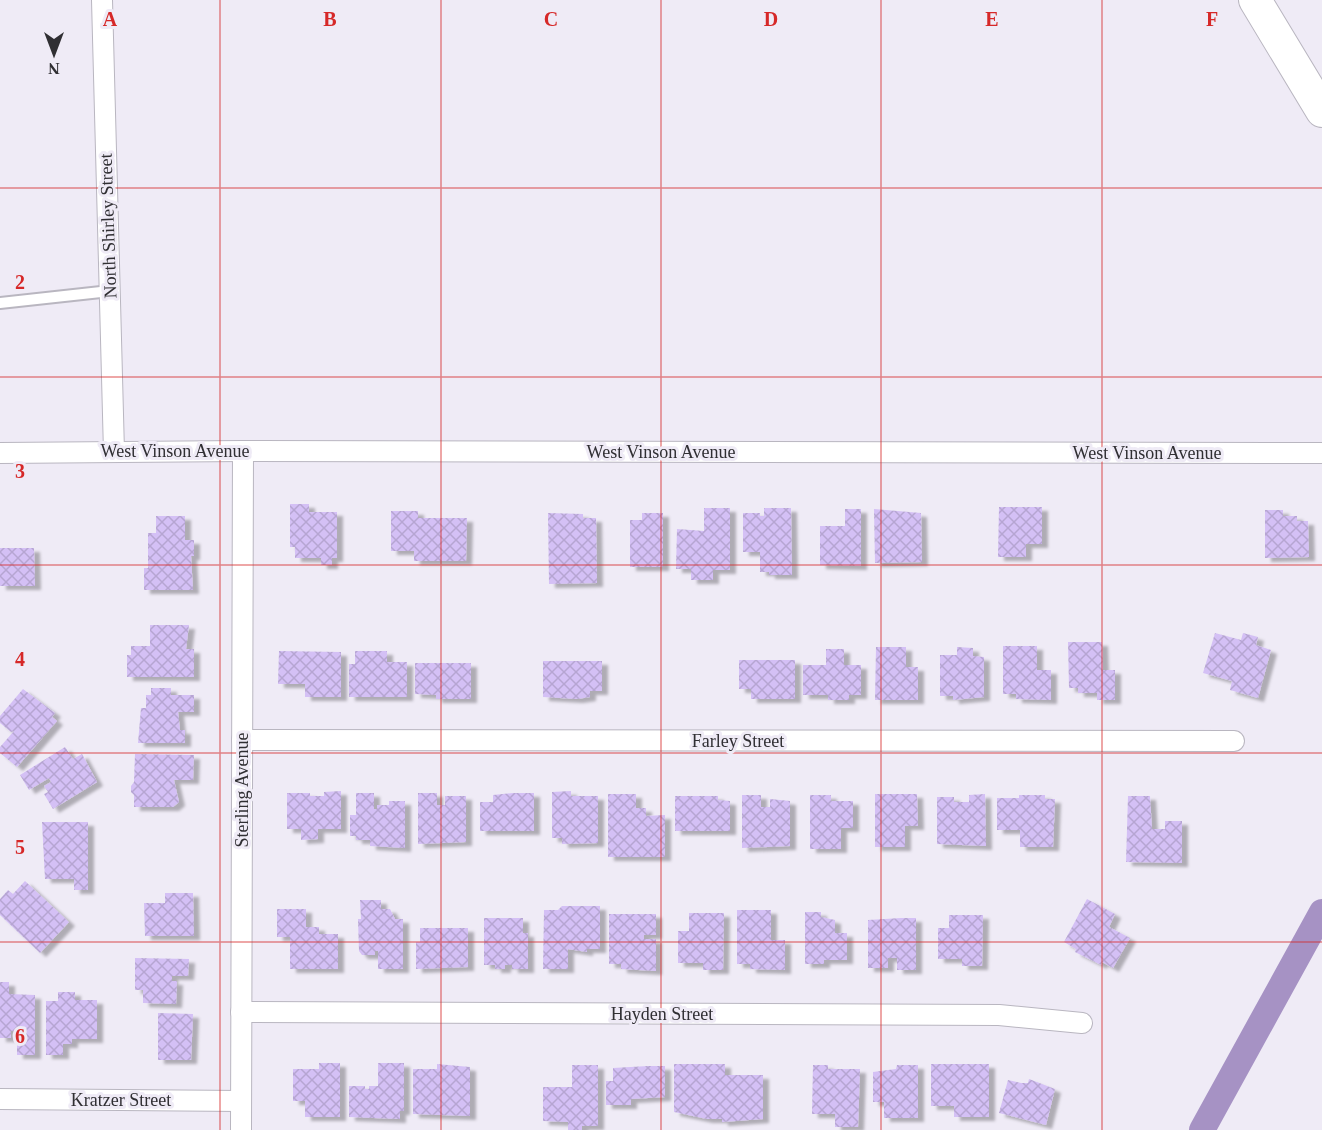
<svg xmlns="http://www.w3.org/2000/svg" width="1322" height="1130" viewBox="0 0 1322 1130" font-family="Georgia,serif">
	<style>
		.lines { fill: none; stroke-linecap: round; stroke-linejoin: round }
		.canal { stroke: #a692c4; stroke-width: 26 }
		.building { fill: url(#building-cross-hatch); filter: url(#shadow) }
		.service-casing { stroke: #b9b6c0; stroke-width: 14 }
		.minor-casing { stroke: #b9b6c0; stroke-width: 22 }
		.primary-casing { stroke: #b9b6c0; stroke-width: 34 }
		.service { stroke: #fff; stroke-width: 10 }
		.minor { stroke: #fff; stroke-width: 20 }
		.primary { stroke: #fff; stroke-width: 32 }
		.grid { fill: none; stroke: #d62828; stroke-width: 1.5; stroke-opacity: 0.55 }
		.labels { text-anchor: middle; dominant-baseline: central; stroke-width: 6; stroke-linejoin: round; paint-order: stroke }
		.street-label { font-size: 18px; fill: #302f33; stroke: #efebf6 }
		.grid-label { font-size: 20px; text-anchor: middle; font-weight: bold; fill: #d62828; stroke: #efebf6; stroke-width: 6; stroke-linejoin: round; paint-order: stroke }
	</style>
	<defs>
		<pattern id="building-cross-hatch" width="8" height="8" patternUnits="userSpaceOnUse" patternTransform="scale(1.5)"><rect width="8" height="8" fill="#d4c0f5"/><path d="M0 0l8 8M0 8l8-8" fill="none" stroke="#b6a5d2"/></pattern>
		<filter id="shadow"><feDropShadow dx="6" dy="4" stdDeviation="1.5" flood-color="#0004"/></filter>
	</defs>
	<rect width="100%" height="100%" fill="#efebf6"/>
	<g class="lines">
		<polyline class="canal" points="1202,1130 1322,912"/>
	</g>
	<g class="building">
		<polygon points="290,504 309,504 309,512 337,512 337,558 332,558 332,565 321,565 321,558 295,558 295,547 290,547"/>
		<polygon points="999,507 1042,507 1042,544 1026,544 1026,557 998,557"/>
		<polygon points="704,508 730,508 730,570 713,570 713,580 691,580 691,569 676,569 677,529 704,531"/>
		<polygon points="764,508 791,508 792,575 769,575 769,572 760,572 760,552 743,552 743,513 760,513 760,516 764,516"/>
		<polygon points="845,509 861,509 861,566 820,565 820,526 845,526"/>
		<polygon points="874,509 921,513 922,562 875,563"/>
		<polygon points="1265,510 1283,510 1283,516 1297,516 1297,521 1308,521 1309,557 1265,558"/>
		<polygon points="391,511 418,511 418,518 467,518 466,561 414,561 414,551 391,551"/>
		<polygon points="548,513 583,514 583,518 596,518 597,583 549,584"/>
		<polygon points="642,513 663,513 663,567 630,567 630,520 642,520"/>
		<polygon points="156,516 185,516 185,540 194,540 194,556 191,556 193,590 144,590 144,568 148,568 148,533 156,533"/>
		<polygon points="0,548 34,548 35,586 0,586"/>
		<polygon points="150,625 189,625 186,649 194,649 194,677 127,677 127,655 131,655 131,646 150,646"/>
		<polygon points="1215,633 1241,640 1243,633 1258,637 1256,645 1271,650 1258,698 1230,690 1232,681 1203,673"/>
		<polygon points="1068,642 1102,642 1103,670 1115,670 1115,700 1097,700 1097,693 1078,693 1078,688 1069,688"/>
		<polygon points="1003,646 1037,646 1037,670 1051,670 1051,700 1016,699 1016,694 1003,694"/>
		<polygon points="876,647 906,647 906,667 918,667 918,700 875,700"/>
		<polygon points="957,647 973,648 973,656 984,657 984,697 953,700 953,696 940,696 940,655 957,655"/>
		<polygon points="826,649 844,649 844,665 861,665 861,695 849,695 849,700 828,700 828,695 803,695 803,665 826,665"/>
		<polygon points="279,651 341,652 341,697 305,697 305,684 278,684"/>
		<polygon points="355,651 387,651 387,662 407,662 407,697 349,697 349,664 355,664"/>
		<polygon points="739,660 795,660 795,699 751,699 751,689 739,689"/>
		<polygon points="543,661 602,661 602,691 590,691 590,697 577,699 543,697"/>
		<polygon points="415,663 471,663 471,699 436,699 436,695 415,694"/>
		<polygon points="151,688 171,688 171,695 194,695 194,712 178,712 180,730 185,730 185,743 138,743 141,708 146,708 146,695 151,695"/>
		<polygon points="23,689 55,713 52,717 57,721 17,767 0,753 0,747 14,731 11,732 0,723 0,716"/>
		<polygon points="65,747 73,759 82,754 97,782 53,809 44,794 48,792 44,786 51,782 49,778 29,790 20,775"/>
		<polygon points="135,754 194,755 193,780 174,780 179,802 173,807 134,807 134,795 131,792 131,786 134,782"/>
		<polygon points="341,791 341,829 318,829 318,839 301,840 301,829 287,829 287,793 310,793 310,796 324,796 324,792"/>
		<polygon points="571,791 571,796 598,796 598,843 562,844 562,838 552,838 552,792"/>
		<polygon points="356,793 374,793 374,809 377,809 377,805 389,805 389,801 405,801 405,848 370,846 370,840 356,840 356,836 350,836 350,815 356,815"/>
		<polygon points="418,793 437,793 437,805 445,805 445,796 466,796 466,842 418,844"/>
		<polygon points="513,793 534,793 534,831 480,831 480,802 493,802 493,795"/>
		<polygon points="608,794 636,794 636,808 646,808 646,816 665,815 665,857 608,857"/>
		<polygon points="875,794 917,794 918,826 905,826 905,847 875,847"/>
		<polygon points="985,794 986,846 937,844 937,797 954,797 954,802 969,802 969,795"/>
		<polygon points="742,795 761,795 761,807 770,807 770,799 790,801 790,846 742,848"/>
		<polygon points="810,795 831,795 831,801 853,801 853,828 841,828 841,849 810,849"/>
		<polygon points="1019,795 1045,795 1045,799 1055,799 1053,847 1020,847 1020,830 997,830 997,798 1019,798"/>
		<polygon points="675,796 718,796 718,800 730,801 730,831 675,831"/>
		<polygon points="1128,796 1150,796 1152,829 1165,829 1165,821 1182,821 1182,863 1126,862"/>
		<polygon points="42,822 88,822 88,890 74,890 74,879 45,879"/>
		<polygon points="25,881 69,922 40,953 0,915 0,899 8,890 13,894"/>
		<polygon points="165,893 193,893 194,936 145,936 144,903 165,903"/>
		<polygon points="1087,899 1115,914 1109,927 1130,938 1113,968 1102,962 1101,965 1075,952 1076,949 1064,942"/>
		<polygon points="360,900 381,900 381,909 390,909 395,919 403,919 403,969 378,969 378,951 375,951 375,955 362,955 359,951 358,919 361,919"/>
		<polygon points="562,906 600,906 600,949 587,949 587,952 568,949 568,969 543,969 544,910 558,910"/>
		<polygon points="277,909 306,909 306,927 319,927 319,934 338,934 338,969 290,969 290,937 277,937"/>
		<polygon points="737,910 771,910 771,940 785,940 785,970 750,969 750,964 737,964"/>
		<polygon points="805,912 821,912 821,917 835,920 835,933 847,933 847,960 824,960 824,964 805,964"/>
		<polygon points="689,913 724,913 723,970 703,970 703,963 678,963 678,931 689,931"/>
		<polygon points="609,914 656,914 656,935 644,935 644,939 656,939 656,971 621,969 621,964 609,964"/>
		<polygon points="949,915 983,915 982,966 962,966 962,959 938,959 938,928 949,928"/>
		<polygon points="484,918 523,918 523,933 528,933 528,969 512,969 512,965 505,965 505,969 495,969 495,965 484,965"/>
		<polygon points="901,918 916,918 916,970 897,970 897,958 888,958 888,968 868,968 868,920"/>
		<polygon points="420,928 468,928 468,967 416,969 416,942 420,942"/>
		<polygon points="135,958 189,959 188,976 172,976 172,981 177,981 176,1004 143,1003 143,990 135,990"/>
		<polygon points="0,982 9,982 9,994 35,995 35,1055 17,1055 17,1031 11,1031 11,1038 0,1038"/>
		<polygon points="58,992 75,992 75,1000 97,1000 97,1039 72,1039 72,1044 63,1044 63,1055 46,1055 46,1001 58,1001"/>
		<polygon points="158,1013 193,1014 191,1060 158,1060"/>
		<polygon points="319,1063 340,1063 340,1117 305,1117 305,1101 293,1101 293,1069 319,1069"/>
		<polygon points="378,1063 404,1063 404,1111 400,1111 400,1119 349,1117 349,1086 365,1086 365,1089 369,1089 369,1086 378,1086"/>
		<polygon points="437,1064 470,1067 470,1116 413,1114 413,1069 437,1069"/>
		<polygon points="674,1064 725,1064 725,1075 763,1075 763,1119 722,1122 722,1119 707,1119 674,1112"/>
		<polygon points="931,1064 989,1064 989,1117 954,1117 954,1106 931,1106"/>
		<polygon points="572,1065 598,1065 598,1126 582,1126 582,1130 568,1130 568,1122 543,1121 543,1087 572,1087"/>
		<polygon points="813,1065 828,1065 828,1069 860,1069 858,1127 835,1127 835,1114 812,1114"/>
		<polygon points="897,1065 918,1065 918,1118 884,1118 884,1102 873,1102 873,1072 896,1069"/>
		<polygon points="648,1066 665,1066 665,1097 631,1099 631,1105 606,1105 606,1081 613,1081 613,1068"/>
		<polygon points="1029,1079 1055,1089 1046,1125 999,1113 1008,1080 1021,1083 1028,1083"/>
	</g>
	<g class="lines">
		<defs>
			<polyline id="service" points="0,303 110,291"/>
			<g id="minor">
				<polyline points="102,0 114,452"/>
				<polyline points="0,453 243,451 1322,453"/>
				<polyline points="242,740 1234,741"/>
				<polyline points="241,1012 999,1015 1082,1023"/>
				<polyline points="0,1099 241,1101"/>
				<polyline points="241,1130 243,451"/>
			</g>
			<polyline id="primary" points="1255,0 1322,111"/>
		</defs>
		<use href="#service" class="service-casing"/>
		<use href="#minor" class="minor-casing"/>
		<use href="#primary" class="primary-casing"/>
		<use href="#service" class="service"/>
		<use href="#minor" class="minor"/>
		<use href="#primary" class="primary"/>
	</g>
	<path class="grid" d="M220,0V1130M441,0V1130M661,0V1130M881,0V1130M1102,0V1130M0,188H1322M0,377H1322M0,565H1322M0,753H1322M0,942H1322"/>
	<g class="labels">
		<g class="street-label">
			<text transform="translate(108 226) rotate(-92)">North Shirley Street</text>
			<text x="175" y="451">West Vinson Avenue</text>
			<text x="661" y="452">West Vinson Avenue</text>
			<text x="1147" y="453">West Vinson Avenue</text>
			<text x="738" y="741">Farley Street</text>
			<text transform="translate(242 790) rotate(-90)">Sterling Avenue</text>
			<text x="662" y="1014">Hayden Street</text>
			<text x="121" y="1100">Kratzer Street</text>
		</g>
	</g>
	<g class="grid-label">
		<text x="110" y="26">A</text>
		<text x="330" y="26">B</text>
		<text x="551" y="26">C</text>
		<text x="771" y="26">D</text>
		<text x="992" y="26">E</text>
		<text x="1212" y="26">F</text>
		<text x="20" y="289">2</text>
		<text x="20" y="478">3</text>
		<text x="20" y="666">4</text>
		<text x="20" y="854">5</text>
		<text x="20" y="1043">6</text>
	</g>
	<g transform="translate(54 54) rotate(180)" stroke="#efebf6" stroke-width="4.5" paint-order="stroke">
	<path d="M0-4.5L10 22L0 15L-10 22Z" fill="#302f33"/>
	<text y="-9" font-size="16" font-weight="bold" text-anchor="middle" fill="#302f33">N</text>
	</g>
</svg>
